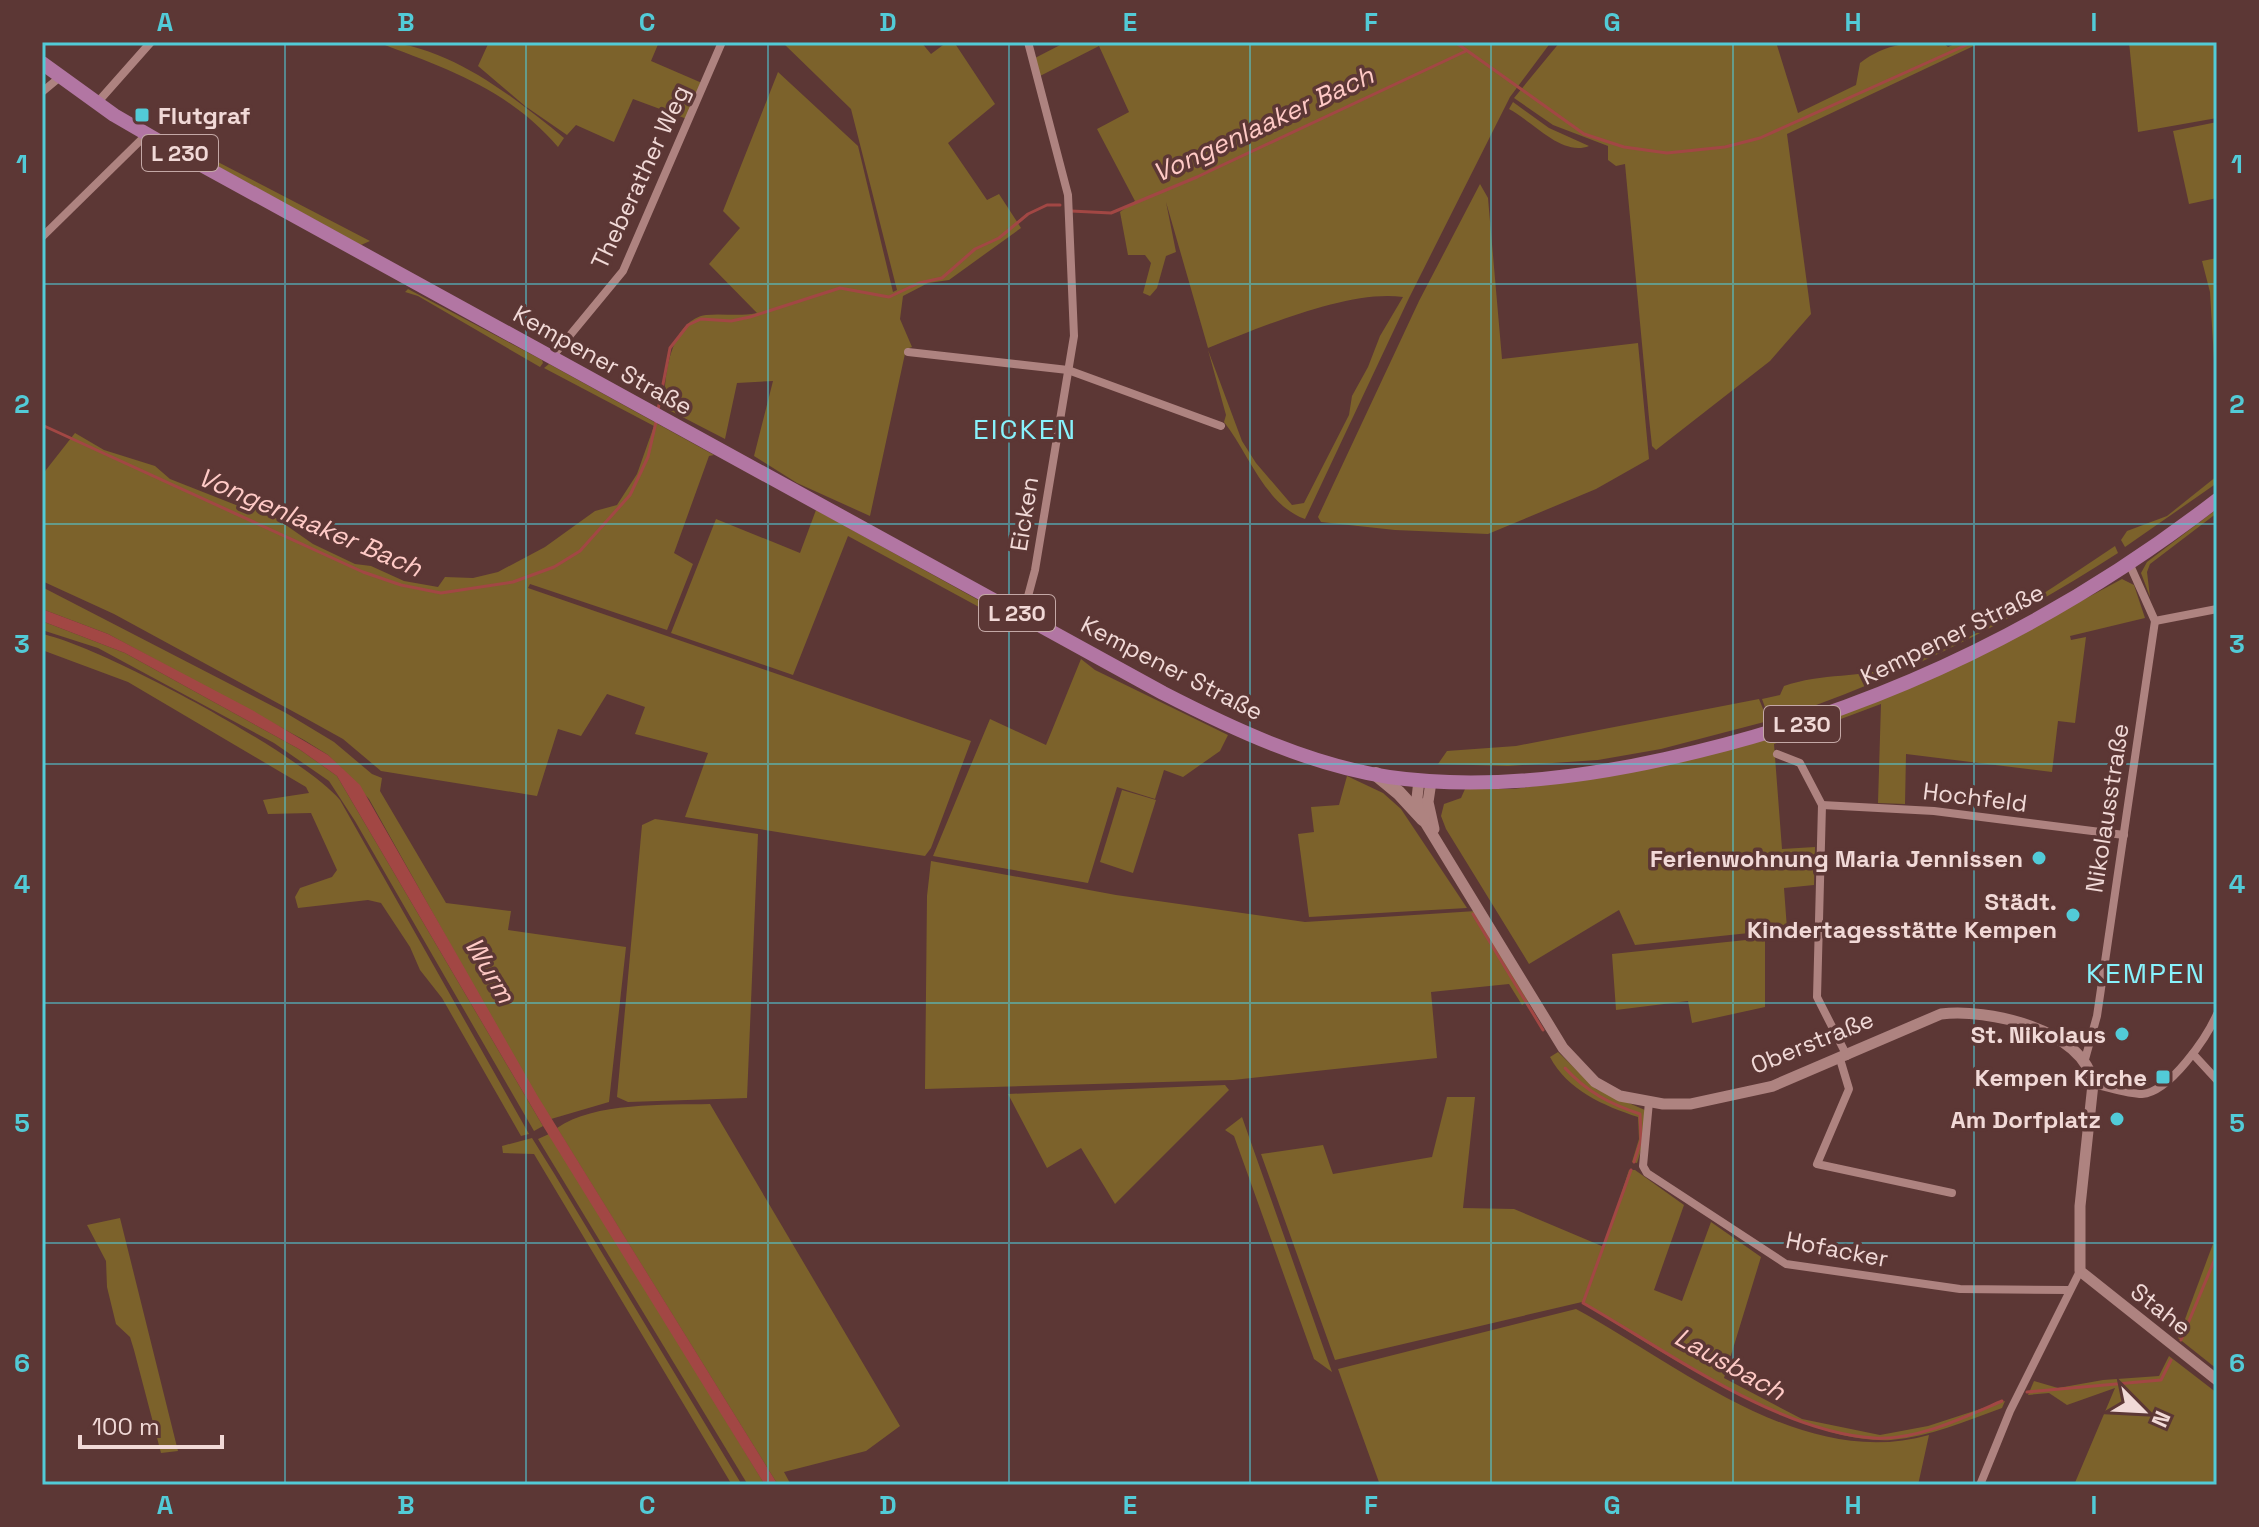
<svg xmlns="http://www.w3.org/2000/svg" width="2259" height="1527" viewBox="0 0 2259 1527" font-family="'Space Grotesk',sans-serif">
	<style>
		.green { fill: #7c622b }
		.water { fill: #a24744 }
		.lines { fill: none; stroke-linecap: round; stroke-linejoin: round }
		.stream { stroke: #a24744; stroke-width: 3 }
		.minor { stroke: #ae8380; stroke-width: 8 }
		.tertiary { stroke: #ae8380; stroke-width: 11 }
		.secondary { stroke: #ae8380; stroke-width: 14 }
		.primary { stroke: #b276a3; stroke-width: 14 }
		.grid { fill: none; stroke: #52cbd7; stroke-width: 2; stroke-opacity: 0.55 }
		.poi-dot { fill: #52cbd7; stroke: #5c3735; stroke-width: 3 }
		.labels { text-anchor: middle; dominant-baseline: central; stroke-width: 7; stroke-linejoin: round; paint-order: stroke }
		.shield { fill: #5c3735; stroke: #c4a8a6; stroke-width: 2 }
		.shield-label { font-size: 22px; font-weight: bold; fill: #f1d9d7 }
		.poi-label { font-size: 24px; font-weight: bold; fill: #f1d9d7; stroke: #5c3735; text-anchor: end }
		.street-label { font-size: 24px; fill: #f1d9d7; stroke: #5c3735 }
		.water-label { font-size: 26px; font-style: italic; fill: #ffcac6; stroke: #5c3735 }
		.quarter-label { font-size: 28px; letter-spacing: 2px; fill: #87f2fc; stroke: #5c3735 }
		.neatline { fill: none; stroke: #52cbd7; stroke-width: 3 }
		.grid-label { font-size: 26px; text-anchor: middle; font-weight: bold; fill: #52cbd7 }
	</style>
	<rect width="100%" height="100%" fill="#5c3735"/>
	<g class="green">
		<path d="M377,42C445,42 514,97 564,138L558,147C507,88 447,69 377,42Z"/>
		<polygon points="489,42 659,42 651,61 702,83 687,119 633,99 614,142 576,125 567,135 525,106 478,66"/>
		<path d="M782,42H921L931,54L947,42H954L995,104L948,143L987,200L999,194L1021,228L949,280L928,283L903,296L900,319L912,347L906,349L870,516L797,483L754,456L773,381L737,383L725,439L665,408C663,380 670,320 706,315C724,313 738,317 757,313L709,264L740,228L723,211L778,72L858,146L893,292L897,290L851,109Z"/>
		<path d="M1066,42H1551L1510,97L1409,298L1305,519C1265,505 1248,452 1224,422L1226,415L1208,350L1242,441L1256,463L1292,505L1304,503L1349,415L1352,396L1368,367L1380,336L1403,297C1349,289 1259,328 1208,348L1166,202L1176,252L1166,256L1157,288L1150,296L1143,293L1151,263L1145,255H1128L1120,212L1135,201L1097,129L1129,112L1099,46L1040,76L1035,58Z"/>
		<path d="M1560,42H1776L1798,113L1856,85L1860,63C1886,43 1910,42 1942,42L1948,47L1959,42H1982L1787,134L1811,314L1770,361L1656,450L1652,446L1649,418L1625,164L1616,166L1608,160V146L1553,125L1514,98Z"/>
		<polygon points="2129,42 2217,42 2217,118 2138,132"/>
		<path d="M1513,102L1549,128L1589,146C1562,157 1532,121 1509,109Z"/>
		<polygon points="2217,122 2217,198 2189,204 2173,131"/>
		<polygon points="211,158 216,161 370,241 361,245 208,161"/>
		<polygon points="1480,184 1488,198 1502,359 1638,343 1649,459 1596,489 1488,534 1395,530 1321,522 1318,517 1419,301"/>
		<polygon points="2217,258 2217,411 2210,292 2202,261"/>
		<polygon points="408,289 542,360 543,363 540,367 418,296 405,292"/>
		<polygon points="549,364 714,455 709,456 674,553 693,564 667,630 530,584 528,588 971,741 931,848 925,856 685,817 708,753 635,734 645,707 607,694 581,736 558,729 537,796 381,771 343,739 307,719 114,614 42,581 42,475 75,433 104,450 155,466 170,479 241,507 257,505 313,544 355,564 371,566 404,581 438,587 445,577 473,578 498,572 545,547 595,511 617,505 637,474 654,426 544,368"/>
		<polygon points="2217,476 2217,483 2125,547 2121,540 2127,531 2167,516"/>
		<polygon points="2217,509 2217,513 2150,564 2147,572 2150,597 2141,573 2147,562"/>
		<polygon points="816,510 1007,616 1014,626 848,536 793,675 671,633 716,519 800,553"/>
		<path d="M2115,546L2118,553C2008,624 1895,680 1770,721L1762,699L1780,695L1784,686C1821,673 1862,678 1899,666C1978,641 2047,591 2115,546Z"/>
		<polygon points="2122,579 2134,585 2145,618 2070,636 2071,640 2086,637 2075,723 2058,721 2052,772 1906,754 1905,804 1878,803 1881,704 1774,744 1782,849 1815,847 1814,885 1784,888 1787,929 1635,945 1619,910 1529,964 1446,829 1441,816 1444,804 1461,798 1465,789 1514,789 1628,773 1970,661"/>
		<polygon points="42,587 286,713 334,742 372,774 382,778 380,791 446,903 511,911 508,930 626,947 609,1102 551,1119 547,1117 369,799 328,755 304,740 108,634 42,609"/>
		<polygon points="42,621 125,653 299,749 337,776 543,1126 534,1131 355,821 329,781 274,743 98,648 42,630"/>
		<path d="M42,634C101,646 303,755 340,800L529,1134L521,1136L442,998L420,970L410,947L381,903L368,900L298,908L295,897L300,888L332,877L337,870L311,813L268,814L263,800L309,793L306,787L128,682L42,650Z"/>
		<polygon points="1081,659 1095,670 1228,735 1220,751 1183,777 1164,770 1155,799 1117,787 1088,883 933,856 990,719 1046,745"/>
		<polygon points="1759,699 1768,721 1661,749 1598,760 1508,766 1438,764 1447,751 1516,746"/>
		<polygon points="1347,776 1383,793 1401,809 1467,908 1309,917 1298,834 1314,832 1311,807 1339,805"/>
		<polygon points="1122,790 1156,800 1133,873 1100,862"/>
		<polygon points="655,819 758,834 747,1098 628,1102 617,1097 642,825"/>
		<polygon points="931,861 1116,895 1305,922 1476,911 1528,1001 1522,1005 1509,984 1431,992 1437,1058 1233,1080 925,1089 927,896"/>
		<polygon points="1765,938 1765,1007 1692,1023 1688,1001 1616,1010 1612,954"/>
		<path d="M1558,1052L1596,1089L1645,1110L1643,1144L1637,1163L1632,1162L1639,1139L1638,1117C1604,1106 1567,1090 1550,1057Z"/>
		<polygon points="1225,1085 1229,1090 1115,1204 1081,1148 1047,1168 1008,1094"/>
		<path d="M1447,1097H1475L1463,1208L1514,1209L1604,1247L1629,1170H1635L1684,1205L1654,1290L1682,1301L1711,1222L1761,1257L1724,1378L1802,1419L1880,1435L1928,1426L2005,1401L2002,1408C1966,1421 1929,1437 1891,1440C1802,1445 1657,1350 1582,1302L1335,1360L1261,1154L1323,1145L1333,1174L1432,1157Z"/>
		<path d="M710,1104L900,1426L866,1451L784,1472L791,1485H778L557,1128C594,1102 665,1105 710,1104Z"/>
		<polygon points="1242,1117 1332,1372 1314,1359 1234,1136 1225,1130"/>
		<polygon points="549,1134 560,1148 765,1485 748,1485 538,1139"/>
		<polygon points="532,1138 555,1175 742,1485 732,1485 534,1154 503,1153 502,1146"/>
		<polygon points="120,1218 178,1451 161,1453 134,1350 130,1337 116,1324 107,1287 106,1261 87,1225"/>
		<polygon points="2217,1233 2217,1369 2178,1338"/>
		<path d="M1576,1309C1681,1366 1803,1471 1929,1435L1918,1485H1380L1338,1369Z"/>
		<polygon points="2169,1356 2217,1393 2217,1479 2212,1485 2074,1485 2115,1388 2067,1405 2049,1393 2028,1395 2034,1381 2058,1388 2103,1380 2159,1376"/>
	</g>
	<polygon class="water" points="42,609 108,634 252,710 328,755 360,785 537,1095 778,1485 765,1485 543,1126 337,776 299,749 125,653 42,621"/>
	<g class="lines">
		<g class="stream">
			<polyline points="1455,42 1584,134 1624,147 1667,153 1725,147 1760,138 1973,42"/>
			<polyline points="1071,211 1111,213 1197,177 1466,51"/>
			<polyline points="658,410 670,348 688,325 701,319 731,321 750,317 840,288 889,297 919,283 942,278 975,249 999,238 1028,214 1047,205 1060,205"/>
			<polyline points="42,425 363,572 401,585 441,593 513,582 554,567 580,551 630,495 648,457 656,422"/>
			<polyline points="1473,914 1543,1030"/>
			<path d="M1565,1068C1587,1092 1610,1104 1640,1114L1641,1140L1634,1162"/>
			<path d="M1631,1170L1583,1303C1667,1351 1777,1432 1874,1438C1916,1441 1965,1417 2002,1401"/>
			<polyline points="2181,1340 2217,1254"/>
			<polyline points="2027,1392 2161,1380 2171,1360"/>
		</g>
		<g class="minor">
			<polyline points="42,92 60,77"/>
			<polyline points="97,103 151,42"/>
			<polyline points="42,237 147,134"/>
			<polyline points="908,352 1068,370 1221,426"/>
			<polyline points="552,357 623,271 722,42"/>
			<polyline points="2129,563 2155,621"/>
			<polyline points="1023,615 1035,570 1074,336 1068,195 1028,42"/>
			<polyline points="2155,621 2217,609"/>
			<polyline points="1777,754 1800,763 1822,805"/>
			<polyline points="2193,1054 2217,1080"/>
			<polyline points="1847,1056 1817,997 1822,805 1934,811 2124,835"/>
			<polyline points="1840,1059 1849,1089 1817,1164 1952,1193"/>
			<polyline points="2084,1063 2097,1016 2155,621"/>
			<path d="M2093,1084C2108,1087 2127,1094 2142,1094C2170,1092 2207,1037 2217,1014"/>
			<polyline points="1649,1102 1643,1166 1647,1173 1786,1264 1960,1289 2068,1290"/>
			<polyline points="1980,1485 2010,1411 2080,1271"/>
		</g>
		<g class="tertiary">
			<path d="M1419,780L1417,798L1423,819L1563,1048L1595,1082L1620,1096L1663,1104H1690L1773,1086L1941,1014C1986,1008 2085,1029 2093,1084L2080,1206V1271L2217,1380"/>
			<polyline points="1431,782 1428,802 1434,829"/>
		</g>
		<polyline class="secondary" points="1376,774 1399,793 1423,819"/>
		<path class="primary" d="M42,63L114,115L176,151L1163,693C1233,729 1310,765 1389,777C1480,790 1575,779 1665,759C1867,715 2053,627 2217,500"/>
	</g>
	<path class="grid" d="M285,42V1485M526,42V1485M768,42V1485M1009,42V1485M1250,42V1485M1491,42V1485M1733,42V1485M1974,42V1485M42,284H2217M42,524H2217M42,764H2217M42,1003H2217M42,1243H2217"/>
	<g class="poi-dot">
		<rect x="134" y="107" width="16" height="16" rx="4"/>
		<circle cx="2039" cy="858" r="8"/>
		<circle cx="2073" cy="915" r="8"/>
		<circle cx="2122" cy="1034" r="8"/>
		<rect x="2155" y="1069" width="16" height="16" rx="4"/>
		<circle cx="2117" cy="1119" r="8"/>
	</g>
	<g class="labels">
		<g class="shield">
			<rect x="142" y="135" width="76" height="36" rx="6"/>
			<rect x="979" y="595" width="76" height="36" rx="6"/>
			<rect x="1764" y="706" width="76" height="36" rx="6"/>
		</g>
		<g class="shield-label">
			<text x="180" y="153">L 230</text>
			<text x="1017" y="613">L 230</text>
			<text x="1802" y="724">L 230</text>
		</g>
		<g class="poi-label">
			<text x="158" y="115" text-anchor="start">Flutgraf</text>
			<text x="2023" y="858">Ferienwohnung Maria Jennissen</text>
			<text x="2057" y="901">Städt.<tspan x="2057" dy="28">Kindertagesstätte Kempen</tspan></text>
			<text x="2106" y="1034">St. Nikolaus</text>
			<text x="2147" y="1077">Kempen Kirche</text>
			<text x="2101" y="1119">Am Dorfplatz</text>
		</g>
		<g class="street-label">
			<text transform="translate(640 177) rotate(-65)">Theberather Weg</text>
			<text transform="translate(603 360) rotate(29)">Kempener Straße</text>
			<text transform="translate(1024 514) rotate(-81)">Eicken</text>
			<text transform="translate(1952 634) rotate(-26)">Kempener Straße</text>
			<text transform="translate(1172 668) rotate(27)">Kempener Straße</text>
			<text transform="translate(1975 797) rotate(7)">Hochfeld</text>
			<text transform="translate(2107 808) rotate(-81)">Nikolausstraße</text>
			<text transform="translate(1812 1042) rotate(-22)">Oberstraße</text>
			<text transform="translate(1837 1249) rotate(11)">Hofacker</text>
			<text transform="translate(2161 1309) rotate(38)">Stahe</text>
		</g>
		<g class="water-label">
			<text transform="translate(1263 124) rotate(-25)">Vongenlaaker Bach</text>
			<text transform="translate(310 522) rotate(23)">Vongenlaaker Bach</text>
			<text transform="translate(490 970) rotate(59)">Wurm</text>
			<text transform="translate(1730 1364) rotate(29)">Lausbach</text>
		</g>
		<g class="quarter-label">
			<text x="1025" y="429">EICKEN</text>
			<text x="2146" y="973">KEMPEN</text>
		</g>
	</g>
	<rect width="2259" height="1527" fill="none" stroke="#5c3735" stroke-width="88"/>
	<g transform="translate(2143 1411) rotate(114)" stroke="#5c3735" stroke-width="6" paint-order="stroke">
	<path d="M0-6L14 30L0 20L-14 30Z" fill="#f1d9d7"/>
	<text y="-12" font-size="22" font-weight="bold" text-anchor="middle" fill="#f1d9d7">N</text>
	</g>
	<path d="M80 1435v12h142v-12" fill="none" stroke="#f1d9d7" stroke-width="4"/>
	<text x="92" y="1435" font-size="24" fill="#f1d9d7" stroke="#5c3735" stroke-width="6" paint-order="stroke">100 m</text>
	<rect x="44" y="44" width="2171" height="1439" class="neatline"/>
	<g class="grid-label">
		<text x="165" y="31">A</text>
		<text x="406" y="31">B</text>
		<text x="647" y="31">C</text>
		<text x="888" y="31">D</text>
		<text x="1130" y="31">E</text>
		<text x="1371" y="31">F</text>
		<text x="1612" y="31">G</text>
		<text x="1853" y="31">H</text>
		<text x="2094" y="31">I</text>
		<text x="22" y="173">1</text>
		<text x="2237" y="173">1</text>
		<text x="22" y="413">2</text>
		<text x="2237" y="413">2</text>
		<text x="22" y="653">3</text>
		<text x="2237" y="653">3</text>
		<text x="22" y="893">4</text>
		<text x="2237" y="893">4</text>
		<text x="22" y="1132">5</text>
		<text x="2237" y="1132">5</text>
		<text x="22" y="1372">6</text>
		<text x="2237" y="1372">6</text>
		<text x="165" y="1514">A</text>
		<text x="406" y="1514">B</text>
		<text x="647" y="1514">C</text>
		<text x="888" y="1514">D</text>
		<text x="1130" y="1514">E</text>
		<text x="1371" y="1514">F</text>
		<text x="1612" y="1514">G</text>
		<text x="1853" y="1514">H</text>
		<text x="2094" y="1514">I</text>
	</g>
</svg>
